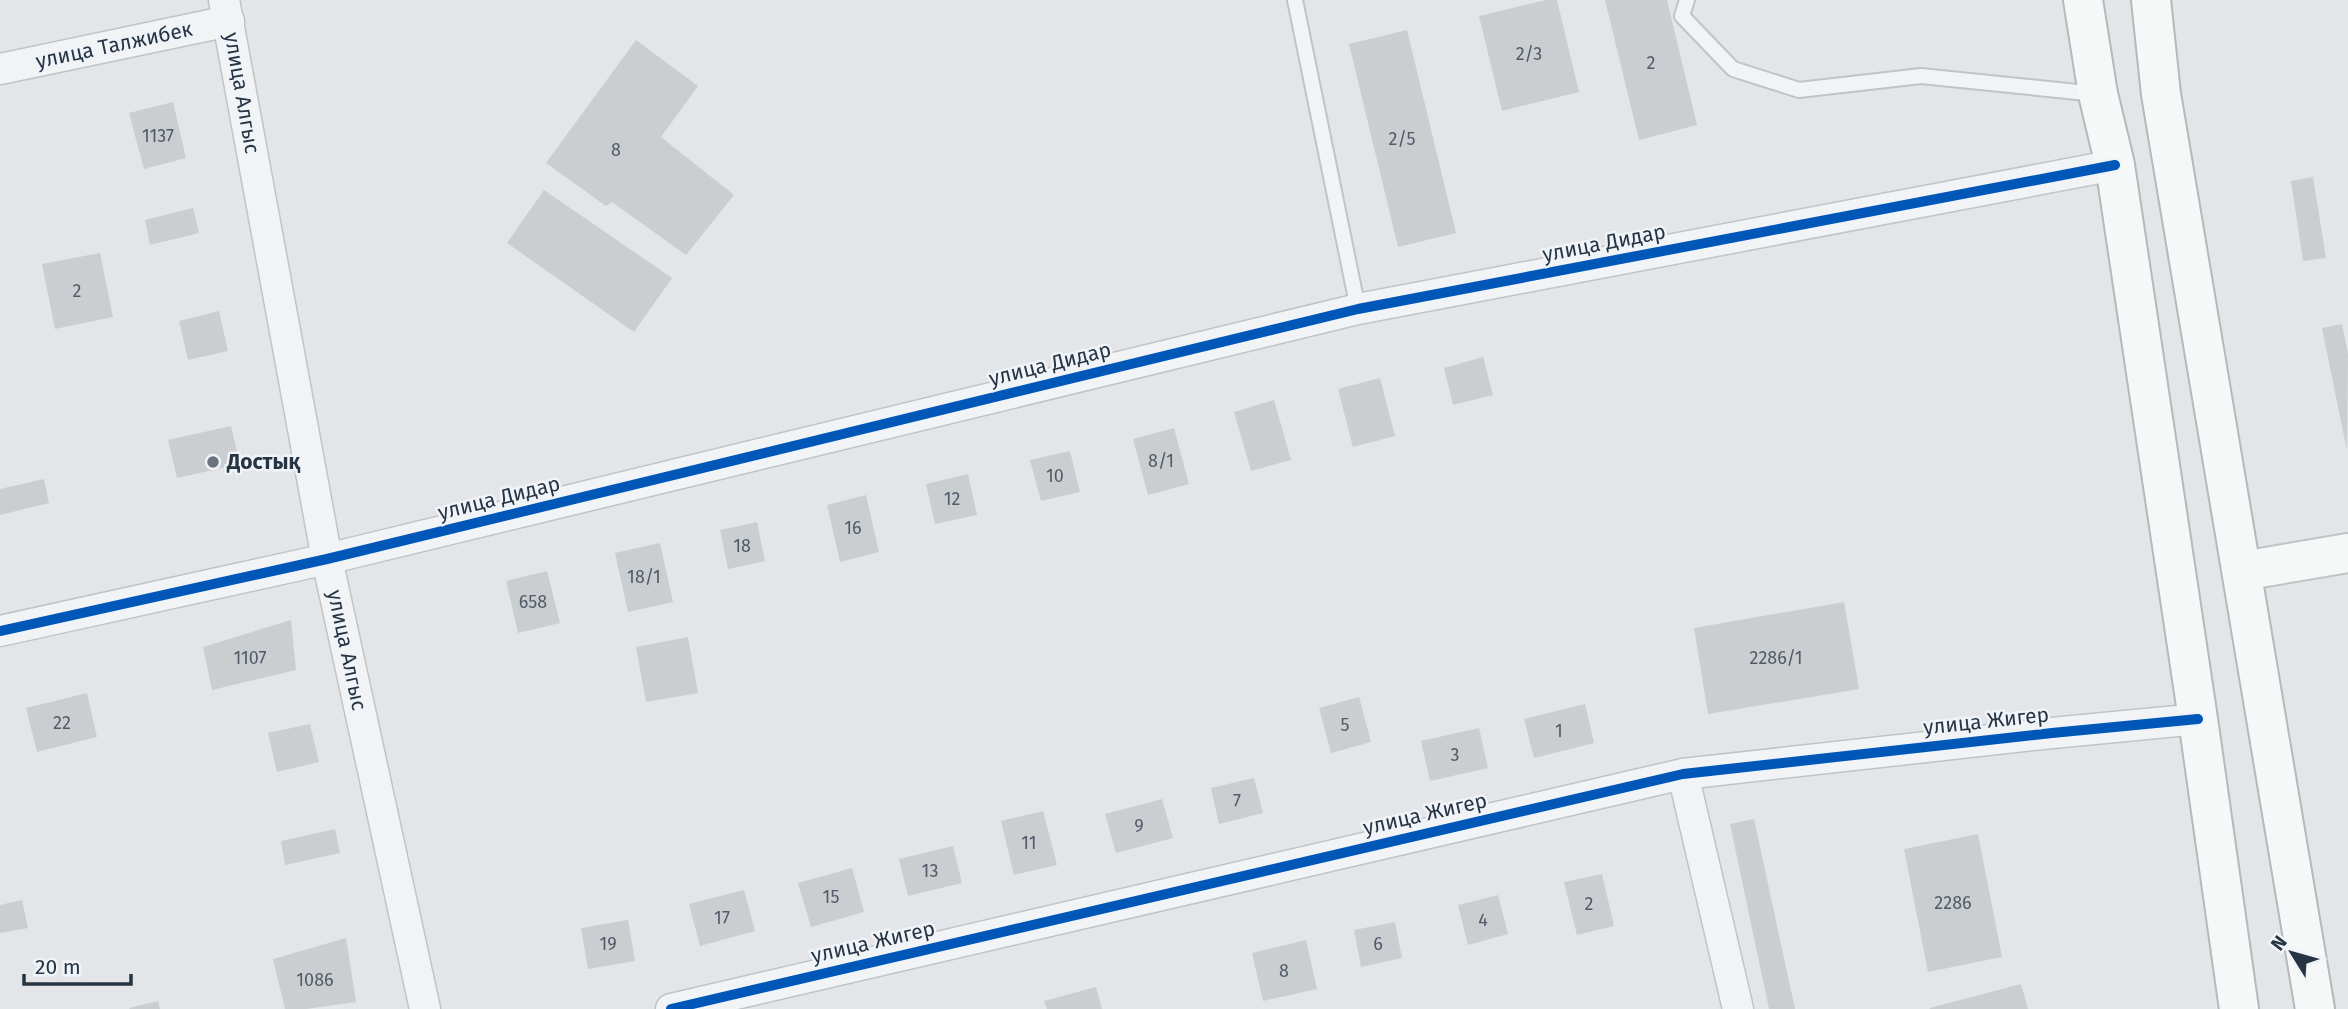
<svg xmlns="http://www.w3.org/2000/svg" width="2348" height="1009" viewBox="0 0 2348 1009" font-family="'Fira Sans',sans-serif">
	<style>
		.building { fill: #cbced1 }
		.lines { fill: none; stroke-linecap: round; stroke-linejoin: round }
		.lane-casing { stroke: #c1c3c6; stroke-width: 18 }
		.street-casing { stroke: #c1c3c6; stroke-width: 33 }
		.secondary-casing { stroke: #c1c3c6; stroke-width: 42 }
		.highway-casing { stroke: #b5b8bd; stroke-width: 42 }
		.lane { stroke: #f2f3f5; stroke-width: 14 }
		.street { stroke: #f2f3f5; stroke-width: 30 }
		.secondary { stroke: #f6f7f7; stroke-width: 38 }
		.highway { stroke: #f6f7f7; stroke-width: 38 }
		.cycleway-casing { stroke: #f0f4f8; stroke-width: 15 }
		.cycleway { stroke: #0057b8; stroke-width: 10 }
		.poi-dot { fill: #69727d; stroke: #f0f4f8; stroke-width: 2.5 }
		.labels { text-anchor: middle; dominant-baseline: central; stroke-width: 5; stroke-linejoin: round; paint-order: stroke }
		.number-label { font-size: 18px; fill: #515b68 }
		.street-label { font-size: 21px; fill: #273444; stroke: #f0f4f8 }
		.poi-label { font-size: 21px; font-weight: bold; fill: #273444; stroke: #f0f4f8; text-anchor: start }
	</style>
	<rect width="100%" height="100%" fill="#e3e5e8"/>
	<g class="building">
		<polygon points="1546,0 1557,0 1579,92 1502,111 1479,16"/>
		<polygon points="1605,0 1667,0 1697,125 1639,140"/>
		<polygon points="1407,30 1456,233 1398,247 1349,44"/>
		<polygon points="636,40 698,86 661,137 734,195 686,255 612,202 606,206 546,163"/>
		<polygon points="173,102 186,158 144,169 129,113"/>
		<polygon points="2313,177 2326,258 2303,261 2291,181"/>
		<polygon points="544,190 672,278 634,332 507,243"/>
		<polygon points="193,208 199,233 150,245 145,220"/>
		<polygon points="100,253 113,317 55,329 42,264"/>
		<polygon points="219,311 228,351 188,360 179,321"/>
		<polygon points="2342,324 2348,354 2347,451 2322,328"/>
		<polygon points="1483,357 1493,395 1453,405 1444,368"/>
		<polygon points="1380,378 1395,436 1353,447 1338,389"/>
		<polygon points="1274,400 1291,460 1251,471 1234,412"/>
		<polygon points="231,426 240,464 177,478 168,440"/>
		<polygon points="1174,428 1189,484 1148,495 1133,439"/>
		<polygon points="1070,451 1080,492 1041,501 1030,460"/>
		<polygon points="968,474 977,515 935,524 926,484"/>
		<polygon points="44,479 49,503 0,515 0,489"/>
		<polygon points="866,495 879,552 840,562 827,505"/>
		<polygon points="757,522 765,561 728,569 720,530"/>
		<polygon points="660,543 673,602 628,612 615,553"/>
		<polygon points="547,571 560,623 518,633 506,581"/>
		<polygon points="1844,602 1859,689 1708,714 1694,628"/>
		<polygon points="291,620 296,670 212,690 203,647"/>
		<polygon points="688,637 698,693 646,702 636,647"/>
		<polygon points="87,693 97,737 37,752 26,708"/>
		<polygon points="1359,697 1371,742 1331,753 1319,708"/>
		<polygon points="1585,704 1594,743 1534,758 1524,719"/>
		<polygon points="310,724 319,762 277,772 268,733"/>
		<polygon points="1479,728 1488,768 1430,781 1421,741"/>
		<polygon points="1254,778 1263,813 1219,824 1211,788"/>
		<polygon points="1162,799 1173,838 1116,853 1105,814"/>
		<polygon points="1043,811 1057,865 1014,875 1001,821"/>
		<polygon points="1754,819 1795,1009 1769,1009 1730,824"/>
		<polygon points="335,829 340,853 285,865 281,841"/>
		<polygon points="1978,834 2002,957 1928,972 1904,849"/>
		<polygon points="953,846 962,883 908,896 899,859"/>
		<polygon points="852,868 864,912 811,927 798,883"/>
		<polygon points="1602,874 1614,926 1577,935 1564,882"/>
		<polygon points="744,890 755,931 700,946 689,904"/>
		<polygon points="1498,895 1508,934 1468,945 1458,905"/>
		<polygon points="22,900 28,928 0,933 0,905"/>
		<polygon points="628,920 635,961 588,969 581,928"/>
		<polygon points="1395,922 1402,958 1361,967 1354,930"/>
		<polygon points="346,938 356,1002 306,1009 285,1009 273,959"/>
		<polygon points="1306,940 1317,989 1263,1001 1252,953"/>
		<polygon points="2021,984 2028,1009 1930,1009 1930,1008"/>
		<polygon points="1096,987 1102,1009 1047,1009 1044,1001"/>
		<polygon points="158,1001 160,1009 130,1009 129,1008"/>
	</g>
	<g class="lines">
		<defs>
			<g id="lane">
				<polyline points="1295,0 1358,309"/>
				<polyline points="1687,0 1682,16 1733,69 1799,90 1921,76 2097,94"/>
			</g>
			<g id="street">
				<polyline points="224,0 327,559 425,1009"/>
				<polyline points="0,69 229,21"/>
				<polyline points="0,631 327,559 1358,309 2115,165"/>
				<polyline points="1683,774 1738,1009"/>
				<polyline points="671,1009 1683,774 2052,733 2198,719"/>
			</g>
			<polyline id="secondary" points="2242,571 2348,553"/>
			<g id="highway">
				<polyline points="2083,0 2098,94 2115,165 2198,719 2239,1009"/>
				<polyline points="2151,0 2161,94 2315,1009"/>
			</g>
		</defs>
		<use href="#lane" class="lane-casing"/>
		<use href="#street" class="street-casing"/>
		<use href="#secondary" class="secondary-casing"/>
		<use href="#highway" class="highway-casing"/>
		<use href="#lane" class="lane"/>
		<use href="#street" class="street"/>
		<use href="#secondary" class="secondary"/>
		<use href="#highway" class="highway"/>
		<defs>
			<g id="cycleway">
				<polyline points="0,631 327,559 1358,309 2115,165"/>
				<polyline points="671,1009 1683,774 2052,733 2198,719"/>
			</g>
		</defs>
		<use href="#cycleway" class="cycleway-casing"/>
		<use href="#cycleway" class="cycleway"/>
	</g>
	<circle class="poi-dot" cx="213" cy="462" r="7"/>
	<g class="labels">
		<g class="number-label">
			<text x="1529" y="54">2/3</text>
			<text x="1651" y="63">2</text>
			<text x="158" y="136">1137</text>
			<text x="1402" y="139">2/5</text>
			<text x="616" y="150">8</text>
			<text x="77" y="291">2</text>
			<text x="1161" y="461">8/1</text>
			<text x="1055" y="476">10</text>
			<text x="952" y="499">12</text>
			<text x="853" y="528">16</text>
			<text x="742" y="546">18</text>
			<text x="644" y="577">18/1</text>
			<text x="533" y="602">658</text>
			<text x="250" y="658">1107</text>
			<text x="1776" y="658">2286/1</text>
			<text x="62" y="723">22</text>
			<text x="1345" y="725">5</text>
			<text x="1559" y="731">1</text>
			<text x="1455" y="755">3</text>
			<text x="1237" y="801">7</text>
			<text x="1139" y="826">9</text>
			<text x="1029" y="843">11</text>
			<text x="930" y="871">13</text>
			<text x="831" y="897">15</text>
			<text x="1953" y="903">2286</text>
			<text x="1589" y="904">2</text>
			<text x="722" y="918">17</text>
			<text x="1483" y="920">4</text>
			<text x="608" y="944">19</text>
			<text x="1378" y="944">6</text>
			<text x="1284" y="971">8</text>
			<text x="315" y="980">1086</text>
		</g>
		<g class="street-label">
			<text transform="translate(114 45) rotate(-12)">улица Талжибек</text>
			<text transform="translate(242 93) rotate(80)">улица Алгыс</text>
			<text transform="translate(1604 243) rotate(-11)">улица Дидар</text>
			<text transform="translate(1050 364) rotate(-14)">улица Дидар</text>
			<text transform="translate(499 498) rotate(-14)">улица Дидар</text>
			<text transform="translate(347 650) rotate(78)">улица Алгыс</text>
			<text transform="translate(1986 721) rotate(-6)">улица Жигер</text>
			<text transform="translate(1425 814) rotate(-13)">улица Жигер</text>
			<text transform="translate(873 942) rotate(-13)">улица Жигер</text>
		</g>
		<g class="poi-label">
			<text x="227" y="462">Достық</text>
		</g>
	</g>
	<g transform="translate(2292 953) rotate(307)" stroke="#f0f4f8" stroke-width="5" paint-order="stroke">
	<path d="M0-5L12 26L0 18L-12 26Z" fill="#273444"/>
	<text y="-10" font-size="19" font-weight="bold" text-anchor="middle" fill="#273444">N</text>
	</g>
	<path d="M24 974v10h107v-10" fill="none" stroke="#273444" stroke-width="3.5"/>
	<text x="35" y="974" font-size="21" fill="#273444" stroke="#f0f4f8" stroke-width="5" paint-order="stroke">20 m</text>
</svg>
